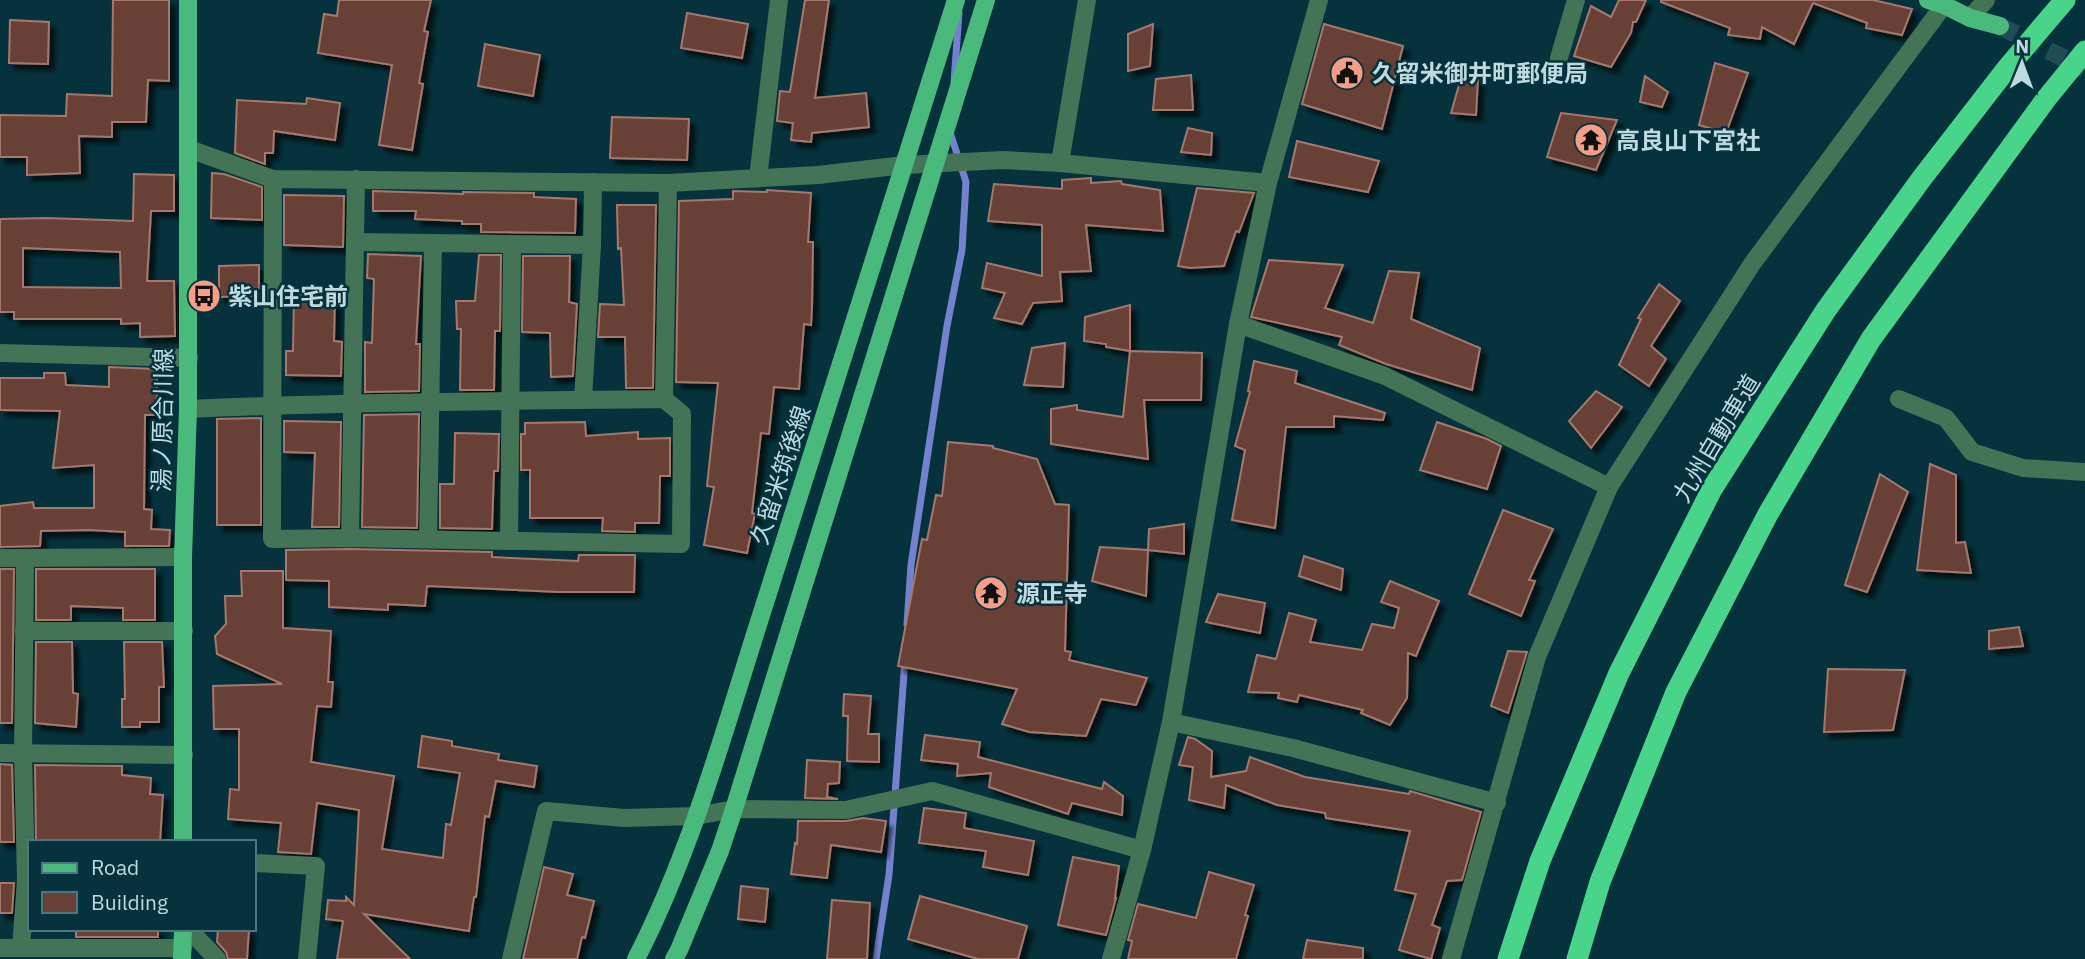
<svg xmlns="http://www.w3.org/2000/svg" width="2085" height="959" viewBox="0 0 2085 959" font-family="'IBM Plex Sans','Noto Sans JP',sans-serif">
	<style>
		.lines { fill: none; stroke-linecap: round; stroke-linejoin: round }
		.stream { stroke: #7482ce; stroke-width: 7 }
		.building { fill: #694035; stroke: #a6786c; stroke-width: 2; fill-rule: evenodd; filter: url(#shadow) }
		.major-tunnel { stroke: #214b55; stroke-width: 18; stroke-dasharray: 18 9; stroke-linecap: butt }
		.minor { stroke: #427455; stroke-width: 18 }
		.major { stroke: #49ba7c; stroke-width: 18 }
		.highway { stroke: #48d58a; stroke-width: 21 }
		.labels { text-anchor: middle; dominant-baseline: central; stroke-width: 5; stroke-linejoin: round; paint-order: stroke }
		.poi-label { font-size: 24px; font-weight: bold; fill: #bed9e0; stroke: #05323c; text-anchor: start }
		.street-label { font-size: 24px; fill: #bed9e0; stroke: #05323c }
	</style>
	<defs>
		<filter id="shadow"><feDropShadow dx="6" dy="6" stdDeviation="2" flood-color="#0009"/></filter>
	</defs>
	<rect width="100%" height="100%" fill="#05323c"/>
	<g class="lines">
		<g class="stream">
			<polyline points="954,82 959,13"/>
			<polyline points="907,624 911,565 947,326 962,250 966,182 950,132"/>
			<polyline points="876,959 889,875 905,660"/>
		</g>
	</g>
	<g class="building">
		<polygon points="113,0 169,0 169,81 148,80 146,122 112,122 112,137 79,136 80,173 27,175 27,157 0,157 0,115 66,116 67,94 112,96"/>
		<polygon points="339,0 431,0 424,31 428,32 419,83 423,84 412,150 379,145 392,65 318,53 324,14 337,16"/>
		<polygon points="805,0 829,0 815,98 866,93 869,127 812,133 811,142 791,140 793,123 777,121 780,91 790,92"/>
		<polygon points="1619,0 1646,0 1636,22 1633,22 1631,33 1611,67 1574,56 1591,6 1611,17"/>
		<polygon points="1661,0 1873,0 1912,9 1902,35 1866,28 1867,23 1813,3 1794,44 1762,27 1760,39 1728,35 1730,28 1661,2"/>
		<polygon points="687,13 748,24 742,58 681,48"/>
		<polygon points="10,20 49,22 48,64 9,63"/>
		<polygon points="1153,24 1150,66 1128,71 1128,34"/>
		<polygon points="1324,24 1403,46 1382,129 1302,104"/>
		<polygon points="485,44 540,55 533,96 478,86"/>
		<polygon points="1715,63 1748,73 1726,133 1699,125"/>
		<polygon points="1191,75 1193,110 1153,110 1156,79"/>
		<polygon points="1645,76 1668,92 1662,107 1640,102"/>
		<polygon points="1461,78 1478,79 1476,115 1451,113"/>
		<polygon points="307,98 340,103 335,140 274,131 273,153 265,153 265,164 235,153 237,100 306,104"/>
		<polygon points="1561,113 1617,120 1596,170 1547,157"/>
		<polygon points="612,117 689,119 687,160 610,158"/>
		<polygon points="1188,128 1212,133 1211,155 1181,152"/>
		<polygon points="1297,141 1379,161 1368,192 1289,177"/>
		<polygon points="212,173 224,174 262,187 262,220 211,218"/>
		<path d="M134,174L174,175V211H151L147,281H174L175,336L140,337V323L121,324V319H14V312H0V219L47,218L133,221ZM23,248L120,252L121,288L23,287Z"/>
		<polygon points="1091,178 1091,183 1121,181 1122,184 1160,190 1163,231 1086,225 1091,271 1060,272 1062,301 1033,303 1022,324 994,318 1005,293 982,288 987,263 1042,276 1042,225 988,221 994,184 1062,189 1062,180"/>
		<polygon points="1197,188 1254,193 1239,232 1236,231 1224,266 1190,268 1178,266"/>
		<polygon points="767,190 811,193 808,242 813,242 812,307 811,325 804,324 799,389 774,387 769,434 761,433 752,513 755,514 747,553 704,545 714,487 707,486 718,383 676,382 679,201 733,199 733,191 767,192"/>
		<polygon points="373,191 463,194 463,192 534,193 534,197 576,199 575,233 481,232 481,224 462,224 462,221 415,219 416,211 373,211"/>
		<polygon points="284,195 344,196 343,247 284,245"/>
		<polygon points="617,205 656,205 653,388 626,388 625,337 598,337 600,304 624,305 621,248 618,249"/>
		<polygon points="368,254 421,256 416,344 420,344 419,391 365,392 365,342 372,343 374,279 367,278"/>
		<polygon points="479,255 501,255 500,331 495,331 494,390 460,390 461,329 457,329 456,301 475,301"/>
		<polygon points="523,256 570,256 569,302 577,304 573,376 551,377 550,333 522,332"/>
		<polygon points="1269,260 1343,265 1325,308 1373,323 1389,271 1419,273 1411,319 1480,348 1472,390 1386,364 1339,345 1342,337 1251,317"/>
		<polygon points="259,265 259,296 219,297 219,266"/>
		<polygon points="1659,284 1680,301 1651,346 1666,359 1649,386 1619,365 1641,319 1638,318"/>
		<polygon points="294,295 335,296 334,341 342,342 341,376 286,375 286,351 293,351"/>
		<polygon points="1130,305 1130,351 1106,347 1106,344 1084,341 1085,317"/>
		<polygon points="1065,343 1063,387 1024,385 1032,348"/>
		<polygon points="1130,351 1202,353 1201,400 1144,400 1148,459 1051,444 1051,409 1077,405 1077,410 1123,417"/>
		<polygon points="1254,361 1297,371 1295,383 1385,413 1383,420 1334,416 1334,427 1286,427 1275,528 1232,520 1245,450 1235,446 1250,392 1248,391"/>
		<polygon points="109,367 157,369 157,415 145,415 144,509 152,510 151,529 170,530 169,546 125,546 125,532 89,530 41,531 40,546 0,547 0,506 33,502 34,508 94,508 94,465 53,468 60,411 0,410 0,378 44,378 44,373 65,373 66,385 109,387"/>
		<polygon points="1596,391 1622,407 1591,448 1569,421"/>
		<polygon points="419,414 417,528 362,527 364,415"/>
		<polygon points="261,418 261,525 217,525 217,419"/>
		<polygon points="284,421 341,422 339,527 312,527 315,453 284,452"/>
		<polygon points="585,422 586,436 638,432 638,439 670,438 670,476 660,476 659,523 635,523 635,532 602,531 603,518 530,518 530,470 521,470 521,434 525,434 525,423"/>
		<polygon points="1437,422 1487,439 1501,446 1487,489 1420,470"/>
		<polygon points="455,433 499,434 498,471 494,471 492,529 440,528 440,484 454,484"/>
		<polygon points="948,442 993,446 993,448 1037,459 1055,504 1069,505 1065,651 1071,652 1069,660 1147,678 1136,705 1101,699 1086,736 1029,732 1002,724 1017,689 898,666 922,539 927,540 936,495 942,496"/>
		<polygon points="1930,464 1956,475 1956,543 1965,542 1971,573 1917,570"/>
		<polygon points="1880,474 1908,492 1867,592 1845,585"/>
		<polygon points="1503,510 1553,529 1529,580 1535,581 1521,616 1469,594"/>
		<polygon points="1184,524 1184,554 1148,550 1149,529"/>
		<polygon points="1100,547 1148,550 1146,596 1092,581"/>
		<polygon points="350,549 492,552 492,557 578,561 579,555 635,555 634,592 558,592 427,586 425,606 388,604 388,610 329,607 329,581 286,580 286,550"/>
		<polygon points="1304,556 1343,569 1341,590 1299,576"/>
		<polygon points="0,569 14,569 12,723 0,723"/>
		<polygon points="36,569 155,569 155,620 123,620 123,608 71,606 71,620 36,620"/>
		<polygon points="241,571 283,571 283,628 331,631 328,682 333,682 331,707 317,706 311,762 394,776 382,849 443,858 446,824 451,825 460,773 418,767 422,736 452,741 452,746 499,754 498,760 537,766 534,787 496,781 489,817 485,816 476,897 474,897 469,931 364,914 410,959 337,959 343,921 326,919 328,900 346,901 346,897 354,905 359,810 317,803 311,854 278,852 281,823 228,819 230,789 239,790 239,729 214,729 213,686 282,684 217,654 215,636 226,624 225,596 242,596"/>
		<polygon points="1390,581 1439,601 1416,656 1408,653 1407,698 1390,725 1361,713 1363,710 1299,695 1297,702 1278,698 1279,693 1248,692 1257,655 1276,659 1289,613 1316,620 1310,642 1362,650 1372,624 1394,628 1399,608 1381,602"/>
		<polygon points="1218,594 1265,603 1260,633 1206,622"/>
		<polygon points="2019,627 2023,646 1989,649 1989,631"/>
		<polygon points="36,642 72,642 73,693 78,694 76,727 35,723"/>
		<polygon points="124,642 162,642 164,687 159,687 159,722 140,722 140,727 122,727 122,699 125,699"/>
		<polygon points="1508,651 1527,652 1508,713 1491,706"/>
		<polygon points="1828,669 1905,670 1893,730 1824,732"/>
		<polygon points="844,694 871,696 868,734 879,734 879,762 847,761 848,716 843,716"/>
		<polygon points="925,735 980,742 978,757 1102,789 1104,782 1123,796 1122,815 1072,803 1068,814 989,787 991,773 957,776 958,764 921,760"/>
		<polygon points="1188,737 1195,739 1212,751 1211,777 1246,771 1250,757 1305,777 1409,794 1410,791 1481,812 1462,880 1447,881 1432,925 1440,928 1431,959 1399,950 1416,894 1395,890 1410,831 1326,818 1325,813 1277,805 1226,785 1224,808 1189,800 1193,767 1179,765"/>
		<polygon points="807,760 840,762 839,783 828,784 827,797 838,799 805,798"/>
		<polygon points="0,764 12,765 14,842 0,842"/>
		<polygon points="35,765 122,766 122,775 151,778 150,794 163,795 160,842 36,842"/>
		<polygon points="924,808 966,813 964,828 1034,841 1028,875 983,867 986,851 919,843"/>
		<polygon points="863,818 886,821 881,852 831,845 827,878 791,874 795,843 797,844 798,821 846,821"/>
		<polygon points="1073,857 1119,866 1115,898 1116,898 1106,935 1058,925"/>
		<polygon points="544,867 573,874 567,895 594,901 585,938 582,937 577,959 523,959"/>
		<polygon points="1209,872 1254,885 1245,915 1248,916 1236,959 1128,959 1132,941 1128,940 1138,904 1196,918"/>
		<polygon points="0,883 14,883 12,913 0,913"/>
		<polygon points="741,886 768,889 765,922 738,919"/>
		<polygon points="920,896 1027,926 1018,959 978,959 908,939"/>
		<polygon points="832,900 870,903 867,959 827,959"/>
		<rect x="76" y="929" width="82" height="8"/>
		<polygon points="218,929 249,929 247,959 228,959 226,952 217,942"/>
		<polygon points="1307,940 1363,948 1363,959 1303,959"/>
	</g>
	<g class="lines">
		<polyline class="major-tunnel" points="2000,26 2085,69"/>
		<g class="minor">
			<polyline points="1970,18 1986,0"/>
			<polyline points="1559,58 1576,0"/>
			<polyline points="189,149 273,179 668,183 818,175 904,165 1003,160 1060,163 1268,183"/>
			<polyline points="1060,163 1087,0"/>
			<polyline points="758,178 779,0"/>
			<polyline points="355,242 592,245 593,182"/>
			<polyline points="1238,324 1385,376 1609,487"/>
			<polyline points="0,353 189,358"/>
			<polyline points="664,399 668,183"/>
			<polyline points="1899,399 1946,418 1972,452 2023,468 2085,472"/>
			<polyline points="583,400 592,245"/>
			<path d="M188,409C347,402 506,401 664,399L682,414L681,544L350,538L272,539L273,179"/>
			<polyline points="350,538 356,179"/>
			<polyline points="428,539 433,243"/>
			<polyline points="509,541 512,245"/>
			<polyline points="0,558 183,557"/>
			<polyline points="24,631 184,631"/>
			<polyline points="1171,722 1293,748 1497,803"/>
			<polyline points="0,753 184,755"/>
			<polyline points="254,863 316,866 307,959"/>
			<polyline points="183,937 197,938 217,959"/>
			<polyline points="0,948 183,948"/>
			<polyline points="21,948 26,880 23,754 25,558"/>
			<polyline points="511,959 546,811 624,818 696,816 734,809 846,810 932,791 1142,850"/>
			<polyline points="1111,959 1142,850 1171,722 1238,324 1268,183 1319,0"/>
			<polyline points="1451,959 1537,657 1609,487 1752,264 1944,5"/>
		</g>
		<g class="major">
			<polyline points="1928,0 1944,5 1970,18 2000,26"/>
			<polyline points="183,842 183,557 188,409 188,0"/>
			<polyline points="182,959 183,929"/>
			<path d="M636,959C693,848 726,724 764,606C829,405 892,202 956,0"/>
			<polyline points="674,959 679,950 720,851 734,809 986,0"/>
		</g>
		<g class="highway">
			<polyline points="1508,959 1540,861 1619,673 1712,489 1826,310 1922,178 2008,67 2065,0"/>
			<polyline points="1577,959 1600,882 1676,692 1768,514 1871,339 2046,99 2085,51"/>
		</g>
	</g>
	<defs>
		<symbol id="civic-disc" viewBox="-11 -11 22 22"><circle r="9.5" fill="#f49e87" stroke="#05323c"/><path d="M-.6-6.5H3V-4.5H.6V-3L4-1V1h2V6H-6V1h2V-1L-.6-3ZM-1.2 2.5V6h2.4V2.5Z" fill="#111"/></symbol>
		<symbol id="temple-disc" viewBox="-11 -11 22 22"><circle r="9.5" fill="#f49e87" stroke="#05323c"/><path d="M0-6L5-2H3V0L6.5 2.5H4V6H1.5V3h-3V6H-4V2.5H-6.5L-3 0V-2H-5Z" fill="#111"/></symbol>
		<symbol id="bus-disc" viewBox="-11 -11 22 22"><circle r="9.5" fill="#f49e87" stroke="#05323c"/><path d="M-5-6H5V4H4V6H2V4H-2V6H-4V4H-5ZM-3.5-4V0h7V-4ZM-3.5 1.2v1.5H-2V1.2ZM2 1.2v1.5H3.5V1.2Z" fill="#111"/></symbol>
	</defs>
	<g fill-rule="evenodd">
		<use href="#civic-disc" x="1328" y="54" width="38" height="38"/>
		<use href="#temple-disc" x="1572" y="121" width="38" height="38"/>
		<use href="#bus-disc" x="185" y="277" width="38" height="38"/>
		<use href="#temple-disc" x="972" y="574" width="38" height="38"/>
	</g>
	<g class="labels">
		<g class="poi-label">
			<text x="1372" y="73">久留米御井町郵便局</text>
			<text x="1616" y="140">高良山下宮社</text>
			<text x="228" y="296">紫山住宅前</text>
			<text x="1016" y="593">源正寺</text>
		</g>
		<g class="street-label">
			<text transform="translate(162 420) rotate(-89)">湯ノ原合川線</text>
			<text transform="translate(1716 438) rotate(-59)">九州自動車道</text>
			<text transform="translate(780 475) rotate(-72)">久留米筑後線</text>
		</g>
	</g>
	<rect x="28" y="840" width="228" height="91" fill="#05323c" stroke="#4f757e" stroke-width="2"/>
	<rect x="42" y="863" width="35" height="10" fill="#49ba7c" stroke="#4f757e" stroke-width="2"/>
	<text x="91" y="875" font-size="21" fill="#bed9e0">Road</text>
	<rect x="42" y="892" width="35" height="21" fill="#694035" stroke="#4f757e" stroke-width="2"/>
	<text x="91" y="910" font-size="21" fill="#bed9e0">Building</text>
	<g transform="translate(2022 63) rotate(1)" stroke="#05323c" stroke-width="5" paint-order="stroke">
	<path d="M0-5L12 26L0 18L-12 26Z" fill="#bed9e0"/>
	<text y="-10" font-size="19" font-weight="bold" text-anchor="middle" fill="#bed9e0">N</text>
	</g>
</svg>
